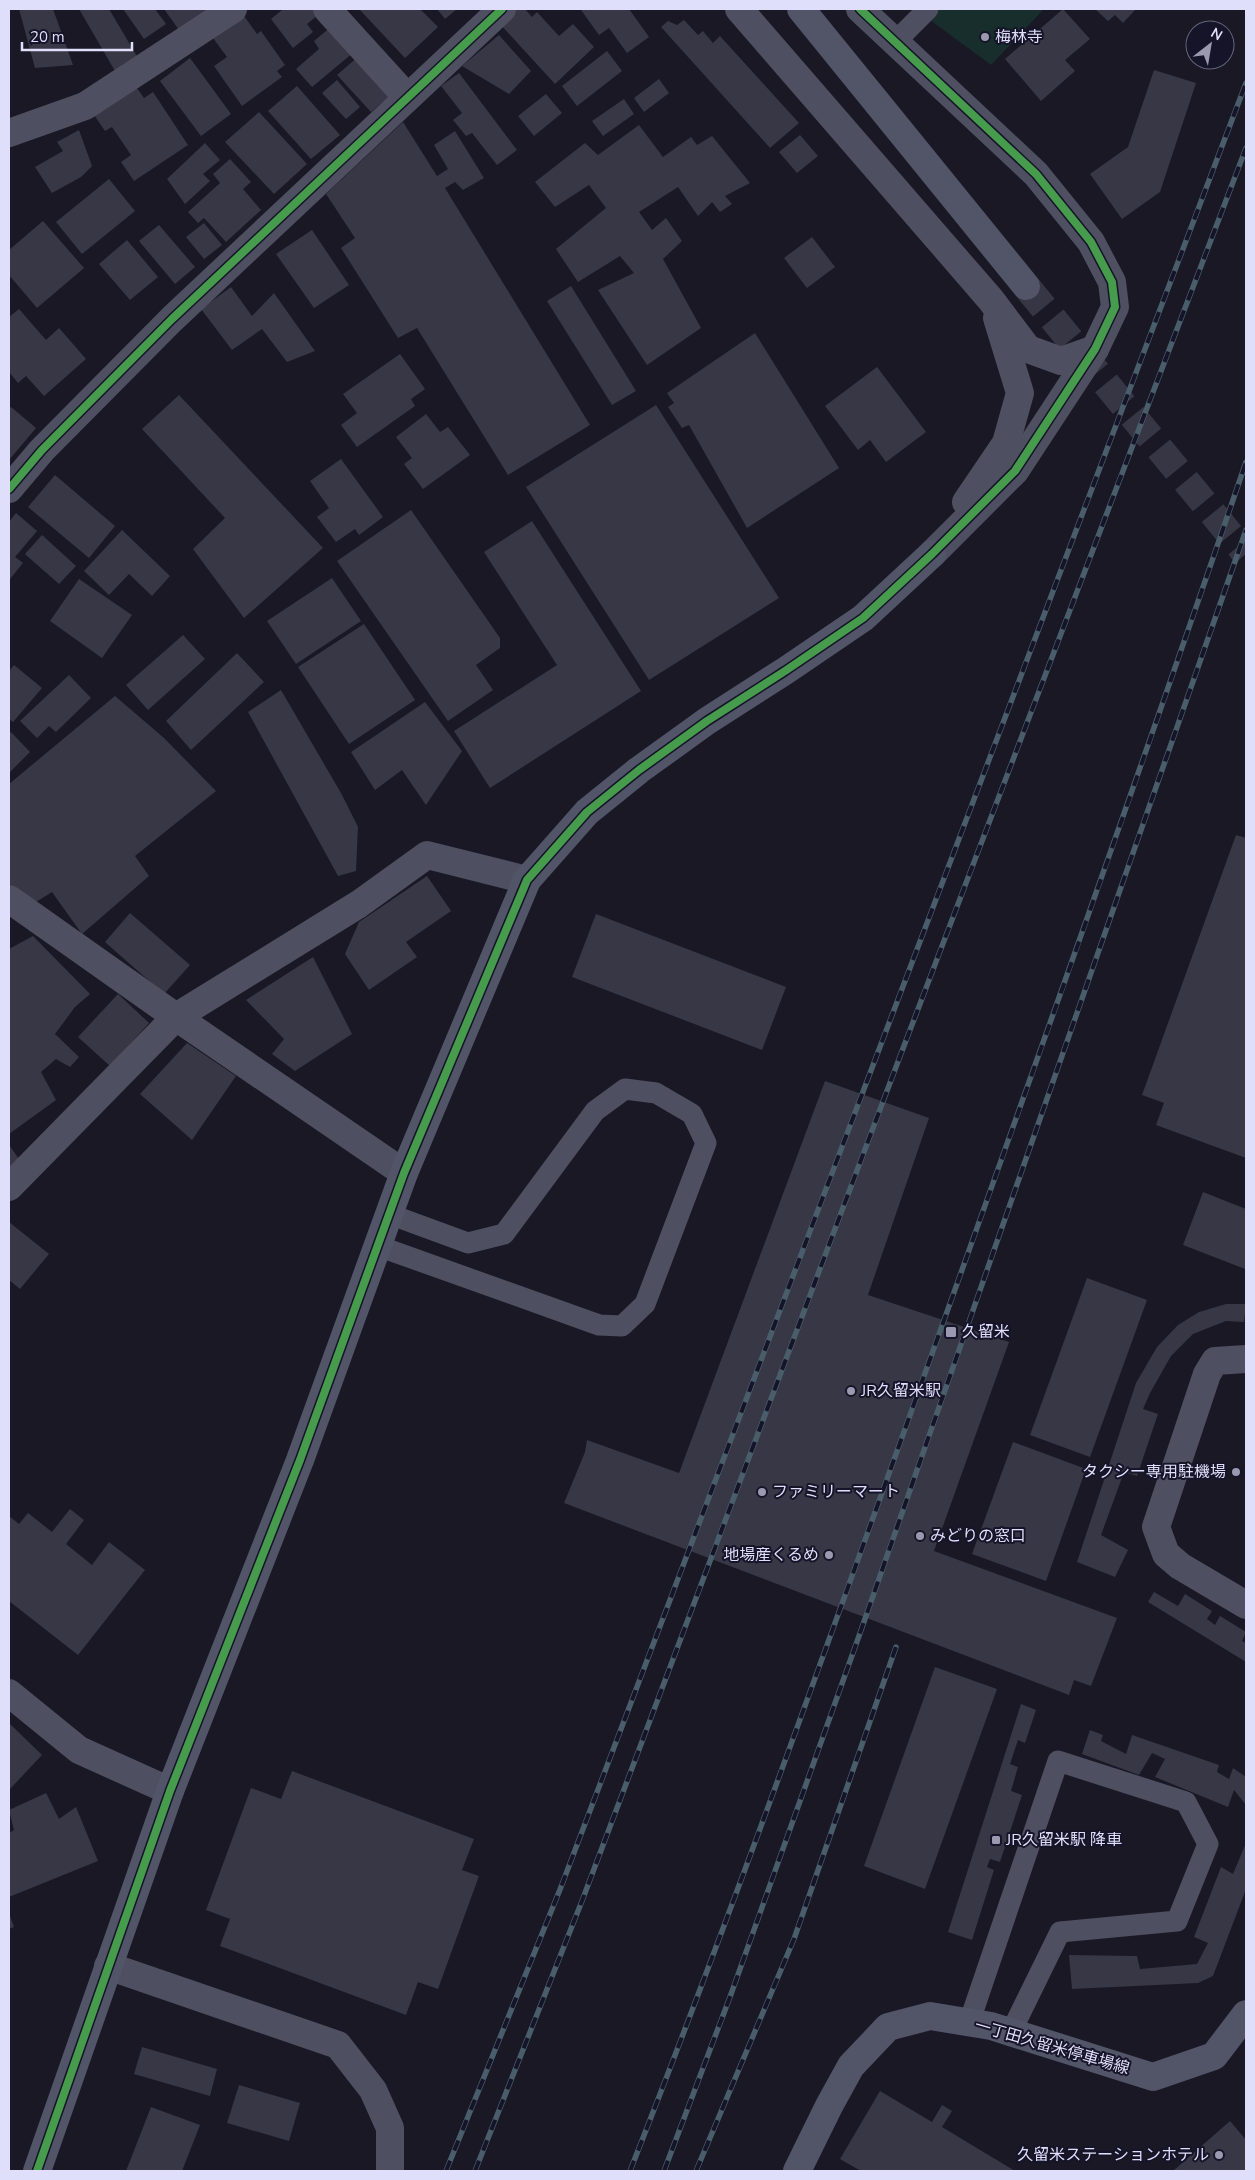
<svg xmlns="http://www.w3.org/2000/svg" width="1255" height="2180" viewBox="0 0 1255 2180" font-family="'Nunito Sans','Noto Sans JP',sans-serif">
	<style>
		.green { fill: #172e2d }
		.building { fill: #383745 }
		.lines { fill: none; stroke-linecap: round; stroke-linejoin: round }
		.secondary-tunnel { stroke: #373644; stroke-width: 28; stroke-dasharray: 28 14; stroke-linecap: butt }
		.lane { stroke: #4f4f62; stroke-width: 21 }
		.street { stroke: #4f4f62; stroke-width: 28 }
		.secondary { stroke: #525468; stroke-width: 28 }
		.rail-casing { stroke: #495d6a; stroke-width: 5.5 }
		.rail { stroke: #151428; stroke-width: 4; stroke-dasharray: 11; stroke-linecap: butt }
		.cycleway-casing { stroke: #151428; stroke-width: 11 }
		.cycleway { stroke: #469c4c; stroke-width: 8 }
		.poi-dot { fill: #9a99b0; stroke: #151428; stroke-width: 2 }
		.labels { text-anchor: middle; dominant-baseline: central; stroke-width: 4; stroke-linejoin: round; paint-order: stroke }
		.poi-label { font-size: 16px; fill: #dfdefb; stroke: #151428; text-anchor: start }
		.street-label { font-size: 16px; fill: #dfdefb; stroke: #151428 }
	</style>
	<rect width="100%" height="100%" fill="#191824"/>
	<polygon class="green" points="915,9 1044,9 991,65"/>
	<g class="building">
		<polygon points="19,9 53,9 73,65 35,68"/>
		<polygon points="79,9 109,9 138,58 115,71"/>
		<polygon points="123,9 155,9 166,24 144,39"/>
		<polygon points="164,9 209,9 179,30"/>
		<polygon points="281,9 313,9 318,15 307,24 313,32 293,48 271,19 282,10"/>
		<polygon points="361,9 420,9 438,27 405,58 360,10"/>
		<polygon points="437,9 457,9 445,19"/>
		<polygon points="517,9 525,9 532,17 537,12 559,36 573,24 594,47 555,84 500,24"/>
		<polygon points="582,9 629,9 649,37 627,53 609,28 599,35 581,10"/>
		<polygon points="1063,9 1090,39 1065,60 1075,71 1041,101 1005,59"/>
		<polygon points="1095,9 1136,9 1123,23 1115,15 1108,21"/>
		<polygon points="244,16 257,34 261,31 285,65 277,71 282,77 242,106 214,66 227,57 213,38"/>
		<polygon points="684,20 698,35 703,31 713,43 720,36 799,123 770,148 661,27 668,21 677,25"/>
		<polygon points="332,26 354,52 312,87 296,69 319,49 314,41"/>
		<polygon points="499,35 531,71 509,94 462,66"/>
		<polygon points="607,51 622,71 577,106 562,86"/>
		<polygon points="360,55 394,92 371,112 337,75"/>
		<polygon points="190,58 231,114 201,136 160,81"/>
		<polygon points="1154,70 1196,83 1160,192 1122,219 1090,174 1128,147"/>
		<polygon points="459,73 517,150 497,165 472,133 466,136 453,120 462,113 441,86"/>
		<polygon points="659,79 669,93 644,112 634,98"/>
		<polygon points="337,80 360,107 346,119 322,93"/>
		<polygon points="134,84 144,98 153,92 188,145 134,181 121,162 131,155 112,127 105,131 92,112"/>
		<polygon points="297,86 340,135 311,159 268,111"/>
		<polygon points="546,94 562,113 534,136 518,116"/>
		<polygon points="624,99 634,114 603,136 592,121"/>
		<polygon points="259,112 307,164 274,194 225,142"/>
		<polygon points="403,122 437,176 448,169 434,145 455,131 484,178 463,190 455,182 445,188 590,425 508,475 417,328 398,338 341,248 355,238 326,194"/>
		<polygon points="639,125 663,157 691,137 697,145 712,136 750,183 725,196 732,204 720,212 712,202 698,216 678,187 639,212 652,230 666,218 682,241 663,259 701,328 647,365 598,290 634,273 620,256 578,282 556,249 606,208 589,185 555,207 535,182 585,143 598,155"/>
		<polygon points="79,130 92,166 81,177 52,193 35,167 63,151 57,142"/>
		<polygon points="800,135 818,156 797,173 779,152"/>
		<polygon points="205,143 220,160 203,174 210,181 185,204 167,179"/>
		<polygon points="230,159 251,182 243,189 261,210 226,242 204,218 198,223 188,212 220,183 213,174"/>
		<polygon points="109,179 135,211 82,254 56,222"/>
		<polygon points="43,221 84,268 37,308 9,275 9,250"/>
		<polygon points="204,223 222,245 204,259 186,237"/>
		<polygon points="159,225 195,267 175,284 139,241"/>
		<polygon points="312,230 349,285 314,308 276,254"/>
		<polygon points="812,237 835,267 807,288 784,258"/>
		<polygon points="127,240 158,277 130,300 99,264"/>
		<polygon points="571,286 636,391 612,405 547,301"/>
		<polygon points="231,287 252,316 274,293 315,351 287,362 262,329 232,350 201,309"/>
		<polygon points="19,309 46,340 59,328 86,359 44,396 26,376 18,383 9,372 9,317"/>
		<polygon points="755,333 839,468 747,528 689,425 682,428 668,407 674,403 667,393"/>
		<polygon points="400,354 425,389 411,399 415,406 357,447 341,425 357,413 343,394"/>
		<polygon points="877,367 926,432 886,462 870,440 858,450 825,406"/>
		<polygon points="179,395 323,548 244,618 193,549 225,518 142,429"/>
		<polygon points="656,405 779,598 649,680 526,487"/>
		<polygon points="11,407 36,428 9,460 9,409"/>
		<polygon points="426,414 440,432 448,427 470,455 423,489 404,464 412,458 396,437"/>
		<polygon points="341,459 383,517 359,535 355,529 336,542 317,517 329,508 310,481"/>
		<polygon points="55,475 115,526 89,558 28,507"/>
		<polygon points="411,510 500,638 500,648 476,665 493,690 448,721 337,561"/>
		<polygon points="16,513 37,531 15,557 23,563 10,579 9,522"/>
		<polygon points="532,521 641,691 490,788 454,731 557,665 484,552"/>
		<polygon points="122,530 170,576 152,596 129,574 109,595 84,571"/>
		<polygon points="42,535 76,566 59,584 25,554"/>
		<polygon points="332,578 361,621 296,664 267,621"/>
		<polygon points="79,579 132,615 102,658 50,621"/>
		<polygon points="364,624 415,700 349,744 298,667"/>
		<polygon points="183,635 205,659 148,710 126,685"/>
		<polygon points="237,653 264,682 191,750 166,721"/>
		<polygon points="14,665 42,688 13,722 9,719 9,671"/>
		<polygon points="69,675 91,698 56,732 49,726 37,738 20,721"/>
		<polygon points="281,690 341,793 358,827 356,871 338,876 248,712"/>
		<polygon points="115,696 164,738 216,791 135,856 149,876 82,934 52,892 36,902 9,884 9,784"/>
		<polygon points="425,702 462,751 426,805 402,770 375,790 351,752"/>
		<polygon points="11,732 30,752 9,773 9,734"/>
		<polygon points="1236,835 1246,838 1246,1158 1156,1125 1164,1103 1142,1095"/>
		<polygon points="427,876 451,911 406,942 417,957 369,990 345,954 359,922"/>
		<polygon points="130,913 190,965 164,994 105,942"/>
		<polygon points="596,914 786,987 762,1050 572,977"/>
		<polygon points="33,936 90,994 75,1007 55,1034 79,1057 70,1067 56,1059 41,1072 56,1100 9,1134 9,949"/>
		<polygon points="313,957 352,1034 295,1071 272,1054 284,1039 246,1000"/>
		<polygon points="118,994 149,1023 110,1066 78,1037"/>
		<polygon points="187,1043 236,1076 192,1140 140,1094"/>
		<polygon points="825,1081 929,1118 868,1295 1009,1342 934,1551 1117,1618 1091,1686 1074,1680 1069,1695 564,1503 585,1452 587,1440 679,1473"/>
		<polygon points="10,1146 21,1162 9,1172 9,1147"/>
		<polygon points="1203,1192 1246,1209 1245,1269 1183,1245"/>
		<polygon points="9,1222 49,1254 20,1289 9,1280"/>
		<polygon points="1087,1278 1147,1300 1090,1457 1030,1435"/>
		<polygon points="1226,1304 1246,1304 1244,1322 1226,1321 1193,1334 1171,1356 1150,1393 1143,1409 1158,1414 1137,1476 1124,1472 1101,1535 1128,1550 1115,1577 1077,1562 1136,1383 1157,1347 1178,1325 1199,1312"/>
		<polygon points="1013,1442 1086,1469 1046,1581 972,1554"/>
		<polygon points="70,1509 84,1520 66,1544 92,1565 109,1542 145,1570 78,1655 9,1601 9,1516 19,1524 28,1513 52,1532"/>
		<polygon points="1154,1592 1178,1606 1185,1594 1212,1611 1207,1619 1215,1625 1220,1616 1246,1632 1242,1641 1246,1643 1246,1662 1148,1602"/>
		<polygon points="935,1667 997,1689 925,1889 864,1866"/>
		<polygon points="1021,1704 1036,1710 1025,1743 1018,1740 1010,1764 1018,1767 1011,1791 1022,1795 1000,1862 990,1859 987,1867 994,1870 972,1940 948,1932"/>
		<polygon points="9,1723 42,1755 9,1790"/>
		<polygon points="1090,1730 1103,1735 1101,1741 1126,1754 1132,1735 1219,1765 1217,1772 1229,1779 1233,1768 1246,1777 1246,1805 1234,1790 1228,1807 1155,1777 1165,1759 1152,1753 1139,1775 1082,1754"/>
		<polygon points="292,1771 474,1839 462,1870 479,1876 438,1989 418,1982 406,2015 220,1946 230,1919 206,1910 251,1788 281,1799"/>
		<polygon points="46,1793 59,1819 76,1807 98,1861 9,1897 9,1833 14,1830 9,1810"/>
		<polygon points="1246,1843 1246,1889 1213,1976 1198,1983 1072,1989 1069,1955 1137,1956 1140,1969 1197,1964 1208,1943 1194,1937 1221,1867 1233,1874"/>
		<polygon points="9,1913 14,1927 9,1929"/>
		<polygon points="142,2047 217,2069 210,2096 134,2074"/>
		<polygon points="239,2085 300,2103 289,2141 227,2123"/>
		<polygon points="880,2091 932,2122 942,2105 952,2111 942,2127 1015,2171 861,2171 840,2159"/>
		<polygon points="151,2107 200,2125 182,2171 126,2171"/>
		<polygon points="1230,2121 1246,2140 1246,2171 1173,2171"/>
	</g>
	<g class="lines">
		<polyline class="secondary-tunnel" points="1026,286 1246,554"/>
		<g class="lane">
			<polyline points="895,42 928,9"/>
			<polyline points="378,1246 599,1325 622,1326 645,1304 706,1143 692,1114 656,1093 625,1089 595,1111 504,1234 468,1243 389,1214"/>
			<polyline points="969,2023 1058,1761 1186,1802 1208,1844 1177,1921 1060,1932 1011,2032"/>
		</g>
		<g class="street">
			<polyline points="327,9 407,97"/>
			<polyline points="739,9 991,300 1028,349 1061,361 1095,349"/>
			<polyline points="860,9 1036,174 1091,242 1112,282 1115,307 1095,349 1015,471 932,554"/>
			<polyline points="9,133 85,106 233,9"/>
			<polyline points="9,489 42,450 172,319 502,9"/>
			<polyline points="966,502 1006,443 1020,393 997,318"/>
			<polyline points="9,899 176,1017 404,1173"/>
			<polyline points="9,1187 176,1017 359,904 427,855 527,880"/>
			<polyline points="1246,1359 1215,1361 1207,1374 1156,1527 1166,1554 1180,1566 1246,1605"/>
			<polyline points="9,1693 79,1750 170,1791"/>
			<polyline points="108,1966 338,2045 373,2090 390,2128 390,2171"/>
		</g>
		<g class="secondary">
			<polyline points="801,9 1026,286"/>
			<polyline points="37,2171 170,1791 300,1460 404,1173 527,880 587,812 639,770 707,721 785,671 863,618 932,554"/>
			<polyline points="797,2171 829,2106 851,2066 888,2027 930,2016 991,2026 1153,2077 1214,2056 1246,2014"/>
		</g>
		<defs>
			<g id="rail">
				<polyline points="446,2171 561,1887 1246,83"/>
				<polyline points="475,2171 582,1901 899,1059 1246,148"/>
				<path d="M630,2171C725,1930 812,1687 900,1443C1017,1117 1134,790 1246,462"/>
				<polyline points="664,2171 730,1997 859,1636 1246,530"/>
				<polyline points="696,2171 794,1939 896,1647"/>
			</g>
		</defs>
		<use href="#rail" class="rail-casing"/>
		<use href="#rail" class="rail"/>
		<defs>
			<g id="cycleway">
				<polyline points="9,489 42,450 172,319 502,9"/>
				<polyline points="37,2171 170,1791 300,1460 404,1173 527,880 587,812 639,770 707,721 785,671 863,618 932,554 1015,471 1095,349 1115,307 1112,282 1091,242 1036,174 860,9"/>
			</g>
		</defs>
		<use href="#cycleway" class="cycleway-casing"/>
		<use href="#cycleway" class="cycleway"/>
	</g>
	<g class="poi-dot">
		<circle cx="985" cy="37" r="5"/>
		<rect x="945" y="1326" width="12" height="12" rx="2.5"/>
		<circle cx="851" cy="1391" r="5"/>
		<circle cx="1236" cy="1472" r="5"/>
		<circle cx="762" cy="1492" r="5"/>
		<circle cx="920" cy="1536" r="5"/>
		<circle cx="829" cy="1555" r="5"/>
		<rect x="991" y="1835" width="10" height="10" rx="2.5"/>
		<circle cx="1219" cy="2155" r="5"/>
	</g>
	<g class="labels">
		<g class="poi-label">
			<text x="995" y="37">梅林寺</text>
			<text x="962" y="1332">久留米</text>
			<text x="861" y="1391">JR久留米駅</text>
			<text x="1226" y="1472" text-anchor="end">タクシー専用駐機場</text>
			<text x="772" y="1492">ファミリーマート</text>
			<text x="930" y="1536">みどりの窓口</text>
			<text x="819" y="1555" text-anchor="end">地場産くるめ</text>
			<text x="1006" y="1840">JR久留米駅 降車</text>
			<text x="1209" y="2155" text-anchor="end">久留米ステーションホテル</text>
		</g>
		<g class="street-label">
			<text transform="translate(1052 2047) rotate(16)">一丁田久留米停車場線</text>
		</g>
	</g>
	<rect width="1255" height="2180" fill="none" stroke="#dfdefb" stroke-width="20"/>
	<g transform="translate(1210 45) rotate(31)"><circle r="24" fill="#151428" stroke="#66657c"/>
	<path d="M0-4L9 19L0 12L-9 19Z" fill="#9a99b0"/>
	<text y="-8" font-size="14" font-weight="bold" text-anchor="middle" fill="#dfdefb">N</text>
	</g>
	<path d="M22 42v8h110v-8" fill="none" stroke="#dfdefb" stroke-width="2.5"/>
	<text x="30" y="42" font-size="15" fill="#dfdefb" stroke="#151428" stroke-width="4" paint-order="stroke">20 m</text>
</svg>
